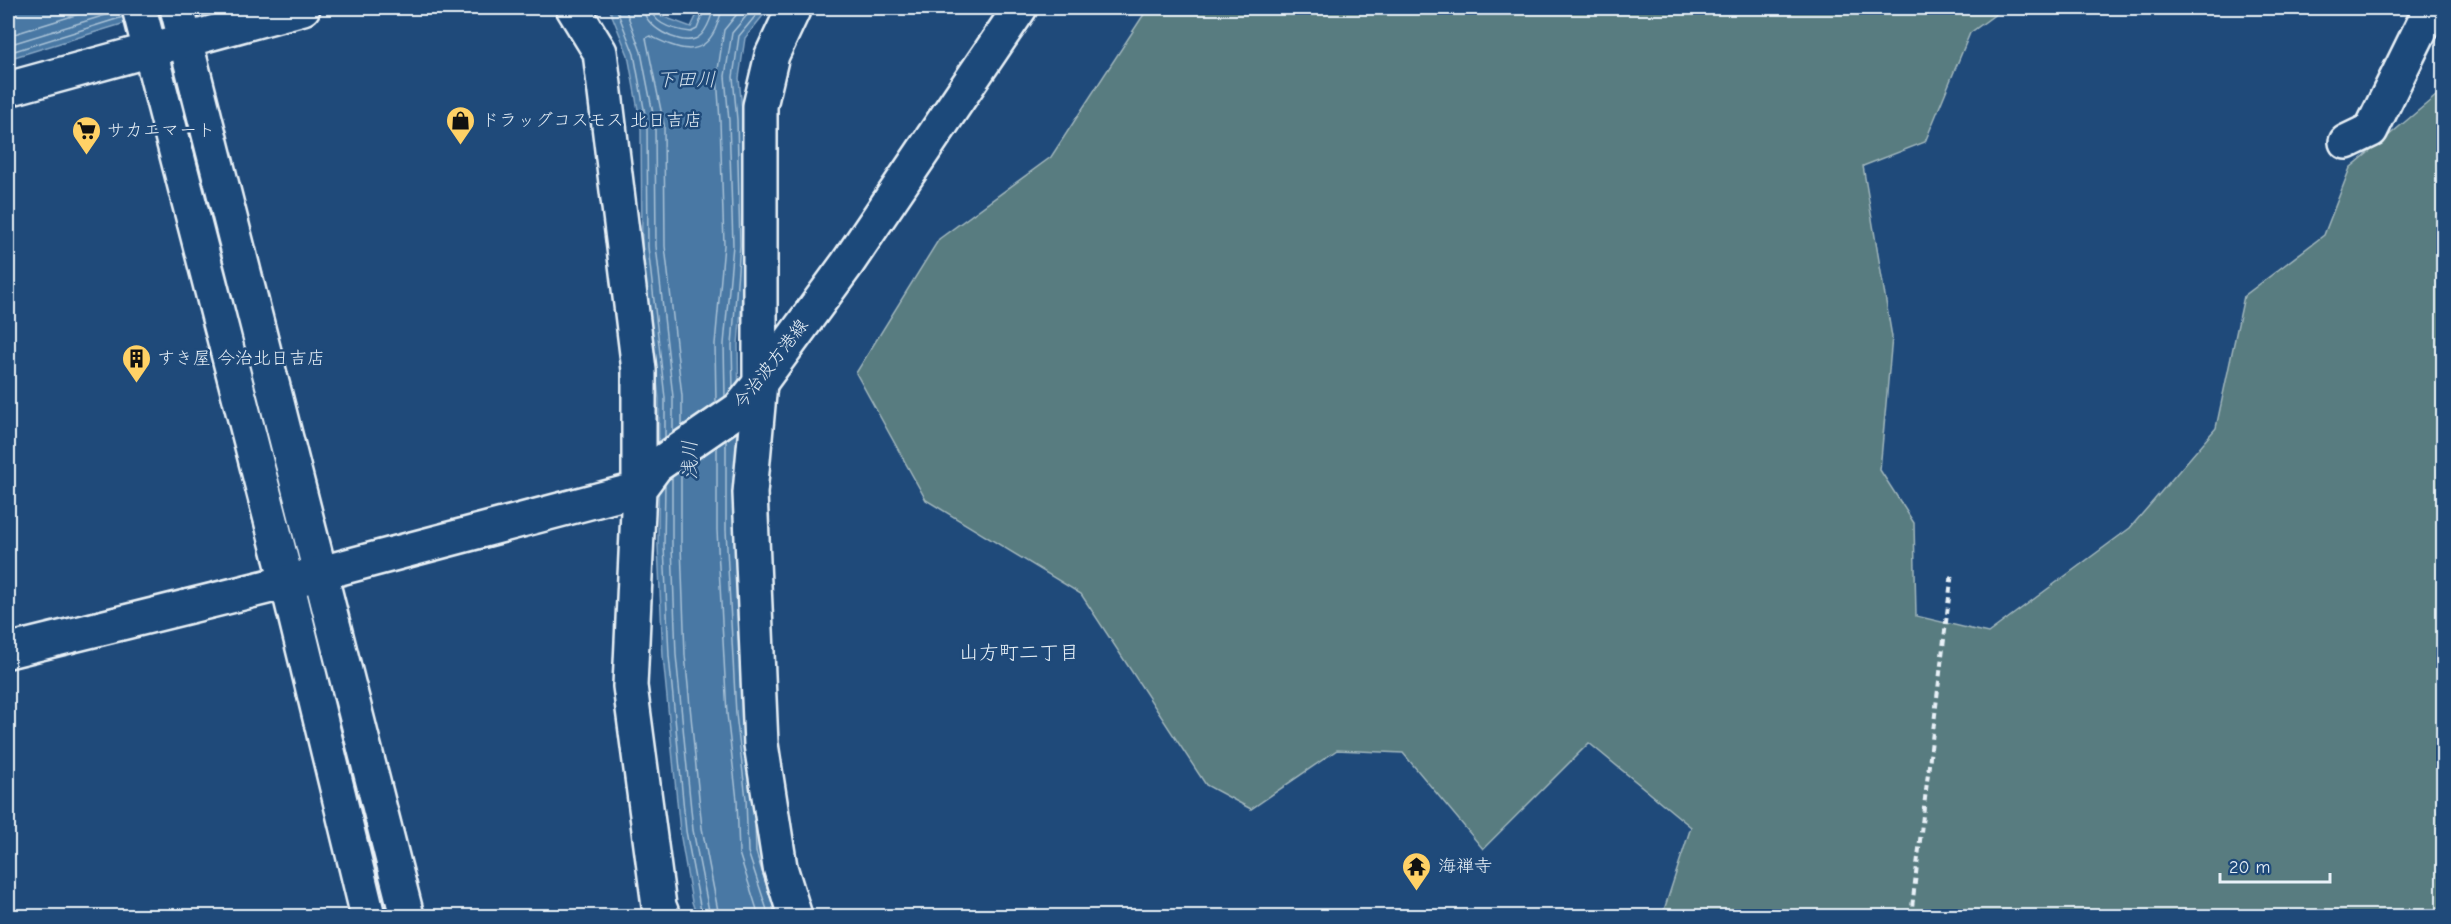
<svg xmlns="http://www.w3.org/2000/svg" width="2451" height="924" viewBox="0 0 2451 924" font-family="'Comic Neue','Klee One',sans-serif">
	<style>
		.green { fill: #587b80; stroke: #a0b6bc; stroke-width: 1.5 }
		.water { fill: #4878a4; stroke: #88a8c6; stroke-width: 1.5 }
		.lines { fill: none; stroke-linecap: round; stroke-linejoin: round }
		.shore { stroke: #a8c1d6; stroke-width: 1.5 }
		.minor-casing { stroke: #e8f1f8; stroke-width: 38 }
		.major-casing { stroke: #e8f1f8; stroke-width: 38 }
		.path { stroke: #e8f1f8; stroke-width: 4; stroke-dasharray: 6 4.5; stroke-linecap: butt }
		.minor { stroke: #1f4a7a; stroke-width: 33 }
		.major { stroke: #1f4a7a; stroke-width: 33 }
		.labels { text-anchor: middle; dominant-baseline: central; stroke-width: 5; stroke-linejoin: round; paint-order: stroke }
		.poi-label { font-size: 18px; fill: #e8f1f8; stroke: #1f4a7a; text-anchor: start }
		.street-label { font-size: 18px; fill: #e8f1f8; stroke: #1f4a7a }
		.water-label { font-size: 20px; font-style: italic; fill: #d0dfeb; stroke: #1f4a7a }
		.neighbourhood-label { font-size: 20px; fill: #e8f1f8; stroke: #1f4a7a }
	</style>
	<rect width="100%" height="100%" fill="#1f4a7a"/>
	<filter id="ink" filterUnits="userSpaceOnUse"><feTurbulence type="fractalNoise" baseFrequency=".0167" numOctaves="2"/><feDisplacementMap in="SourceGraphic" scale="12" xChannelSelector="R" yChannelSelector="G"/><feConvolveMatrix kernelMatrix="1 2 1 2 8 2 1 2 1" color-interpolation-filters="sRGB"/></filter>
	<g filter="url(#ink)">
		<polygon class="green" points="1148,8 2004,8 1970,33 1925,142 1863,166 1892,337 1880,470 1914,523 1916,616 1988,633 2130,528 2216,428 2244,296 2324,235 2350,168 2443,90 2443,916 1662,916 1691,827 1589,743 1483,849 1403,753 1337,750 1251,809 1206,785 1081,594 926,500 856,373 939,239 1051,157"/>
		<g class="water">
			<polygon points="8,8 174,8 8,59"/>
			<polygon points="609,8 656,8 661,16 691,27 700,8 769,8 745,38 739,78 743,120 746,246 738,345 740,476 783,916 697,916 692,902 680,832 663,656 658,546 659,399 642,247 641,126 628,55"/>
		</g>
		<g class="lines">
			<g class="shore">
				<polyline points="616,8 634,54 647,125 648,247 665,398 665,438"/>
				<polyline points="625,8 641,52 655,124 656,246 673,397 673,433"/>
				<path d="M643,8C644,26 677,45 695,39C705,36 712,17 713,8"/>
				<path d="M651,8C653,25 675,30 691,32L697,29L705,8"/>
				<polyline points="8,36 98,8"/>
				<polyline points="8,45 122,10"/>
				<polyline points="8,53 123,17"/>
				<polyline points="733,388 732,345 740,245 737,120 733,77 739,36 762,8"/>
				<polyline points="725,397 724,344 733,245 729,121 725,76 732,33 753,8"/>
				<polyline points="716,403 715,344 724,245 720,121 717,76 724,30 742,8"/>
				<path d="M682,426V396L665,246L664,125L646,38L650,36C674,47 700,61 715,30C718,22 721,16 722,8"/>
				<polyline points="726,440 726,530 736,714 746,799 748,852 769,916"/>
				<polyline points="717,446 717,530 727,714 737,800 739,853 759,916"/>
				<polyline points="681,470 681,546 685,655 702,828 719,916"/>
				<polyline points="672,477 672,546 676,655 693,830 710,916"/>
				<polyline points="665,484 664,546 669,656 686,831 702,916"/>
				<polyline points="755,821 756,852 770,897"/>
			</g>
			<defs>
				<g id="minor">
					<polyline points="139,8 287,582 368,916"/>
					<polyline points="177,8 407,916"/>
					<polyline points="794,8 772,55 760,106 760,383 750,493 761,744 780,867 795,916"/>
					<polyline points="8,89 303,8"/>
					<polyline points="2346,142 2371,130 2431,8"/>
					<polyline points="8,651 287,582 639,489 639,370 600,52 573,8"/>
				</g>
				<polyline id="major" points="663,916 659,906 630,686 639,489 656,466 739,409 760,383 847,264 1020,8"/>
			</defs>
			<use href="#minor" class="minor-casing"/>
			<use href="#major" class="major-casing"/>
			<polyline class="path" points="1911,916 1952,572"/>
			<use href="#minor" class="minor"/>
			<use href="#major" class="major"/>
		</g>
	</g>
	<defs>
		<symbol id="shop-pin" viewBox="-11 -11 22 30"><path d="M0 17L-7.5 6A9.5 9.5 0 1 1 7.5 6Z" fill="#ffd166" stroke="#1f4a7a"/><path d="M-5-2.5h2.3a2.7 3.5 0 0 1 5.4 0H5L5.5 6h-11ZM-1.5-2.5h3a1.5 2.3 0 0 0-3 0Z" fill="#111"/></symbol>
		<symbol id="supermarket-pin" viewBox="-11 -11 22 30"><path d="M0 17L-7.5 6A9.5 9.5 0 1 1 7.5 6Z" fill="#ffd166" stroke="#1f4a7a"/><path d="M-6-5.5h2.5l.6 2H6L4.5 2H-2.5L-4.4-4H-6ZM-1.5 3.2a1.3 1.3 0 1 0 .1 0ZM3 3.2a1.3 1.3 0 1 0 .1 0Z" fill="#111"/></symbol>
		<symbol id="building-pin" viewBox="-11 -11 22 30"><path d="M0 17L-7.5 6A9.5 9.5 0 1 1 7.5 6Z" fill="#ffd166" stroke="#1f4a7a"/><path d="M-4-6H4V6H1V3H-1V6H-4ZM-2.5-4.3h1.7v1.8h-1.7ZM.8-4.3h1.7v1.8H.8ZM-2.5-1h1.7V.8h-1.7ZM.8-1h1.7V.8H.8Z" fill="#111"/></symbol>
		<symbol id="temple-pin" viewBox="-11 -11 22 30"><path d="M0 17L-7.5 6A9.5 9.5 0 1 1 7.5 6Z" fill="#ffd166" stroke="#1f4a7a"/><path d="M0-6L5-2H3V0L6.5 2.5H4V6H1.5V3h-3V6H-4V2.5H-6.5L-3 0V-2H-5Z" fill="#111"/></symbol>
	</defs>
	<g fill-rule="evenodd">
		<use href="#shop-pin" x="444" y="104" width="33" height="45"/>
		<use href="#supermarket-pin" x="70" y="114" width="33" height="45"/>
		<use href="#building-pin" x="120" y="342" width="33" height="45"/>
		<use href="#temple-pin" x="1400" y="850" width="33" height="45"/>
	</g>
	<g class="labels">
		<g class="poi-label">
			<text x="481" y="120">ドラッグコスモス 北日吉店</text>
			<text x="107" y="130">サカエマート</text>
			<text x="157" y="358">すき屋 今治北日吉店</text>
			<text x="1438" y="866">海禅寺</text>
		</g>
		<g class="street-label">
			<text transform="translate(771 364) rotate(-52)">今治波方港線</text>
		</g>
		<g class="water-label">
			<text x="686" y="79">下田川</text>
			<text transform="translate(690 460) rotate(-91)">浅川</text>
		</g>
		<g class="neighbourhood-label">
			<text x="1019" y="652">山方町二丁目</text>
		</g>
	</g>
	<rect width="2451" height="924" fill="none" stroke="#1f4a7a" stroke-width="30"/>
	<rect x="15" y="15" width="2421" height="894" fill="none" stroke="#e8f1f8" stroke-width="2" filter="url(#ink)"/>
	<path d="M2220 873v9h110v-9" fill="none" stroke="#e8f1f8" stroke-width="3"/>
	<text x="2229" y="873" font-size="18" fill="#e8f1f8" stroke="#1f4a7a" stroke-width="4.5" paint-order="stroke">20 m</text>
</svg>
